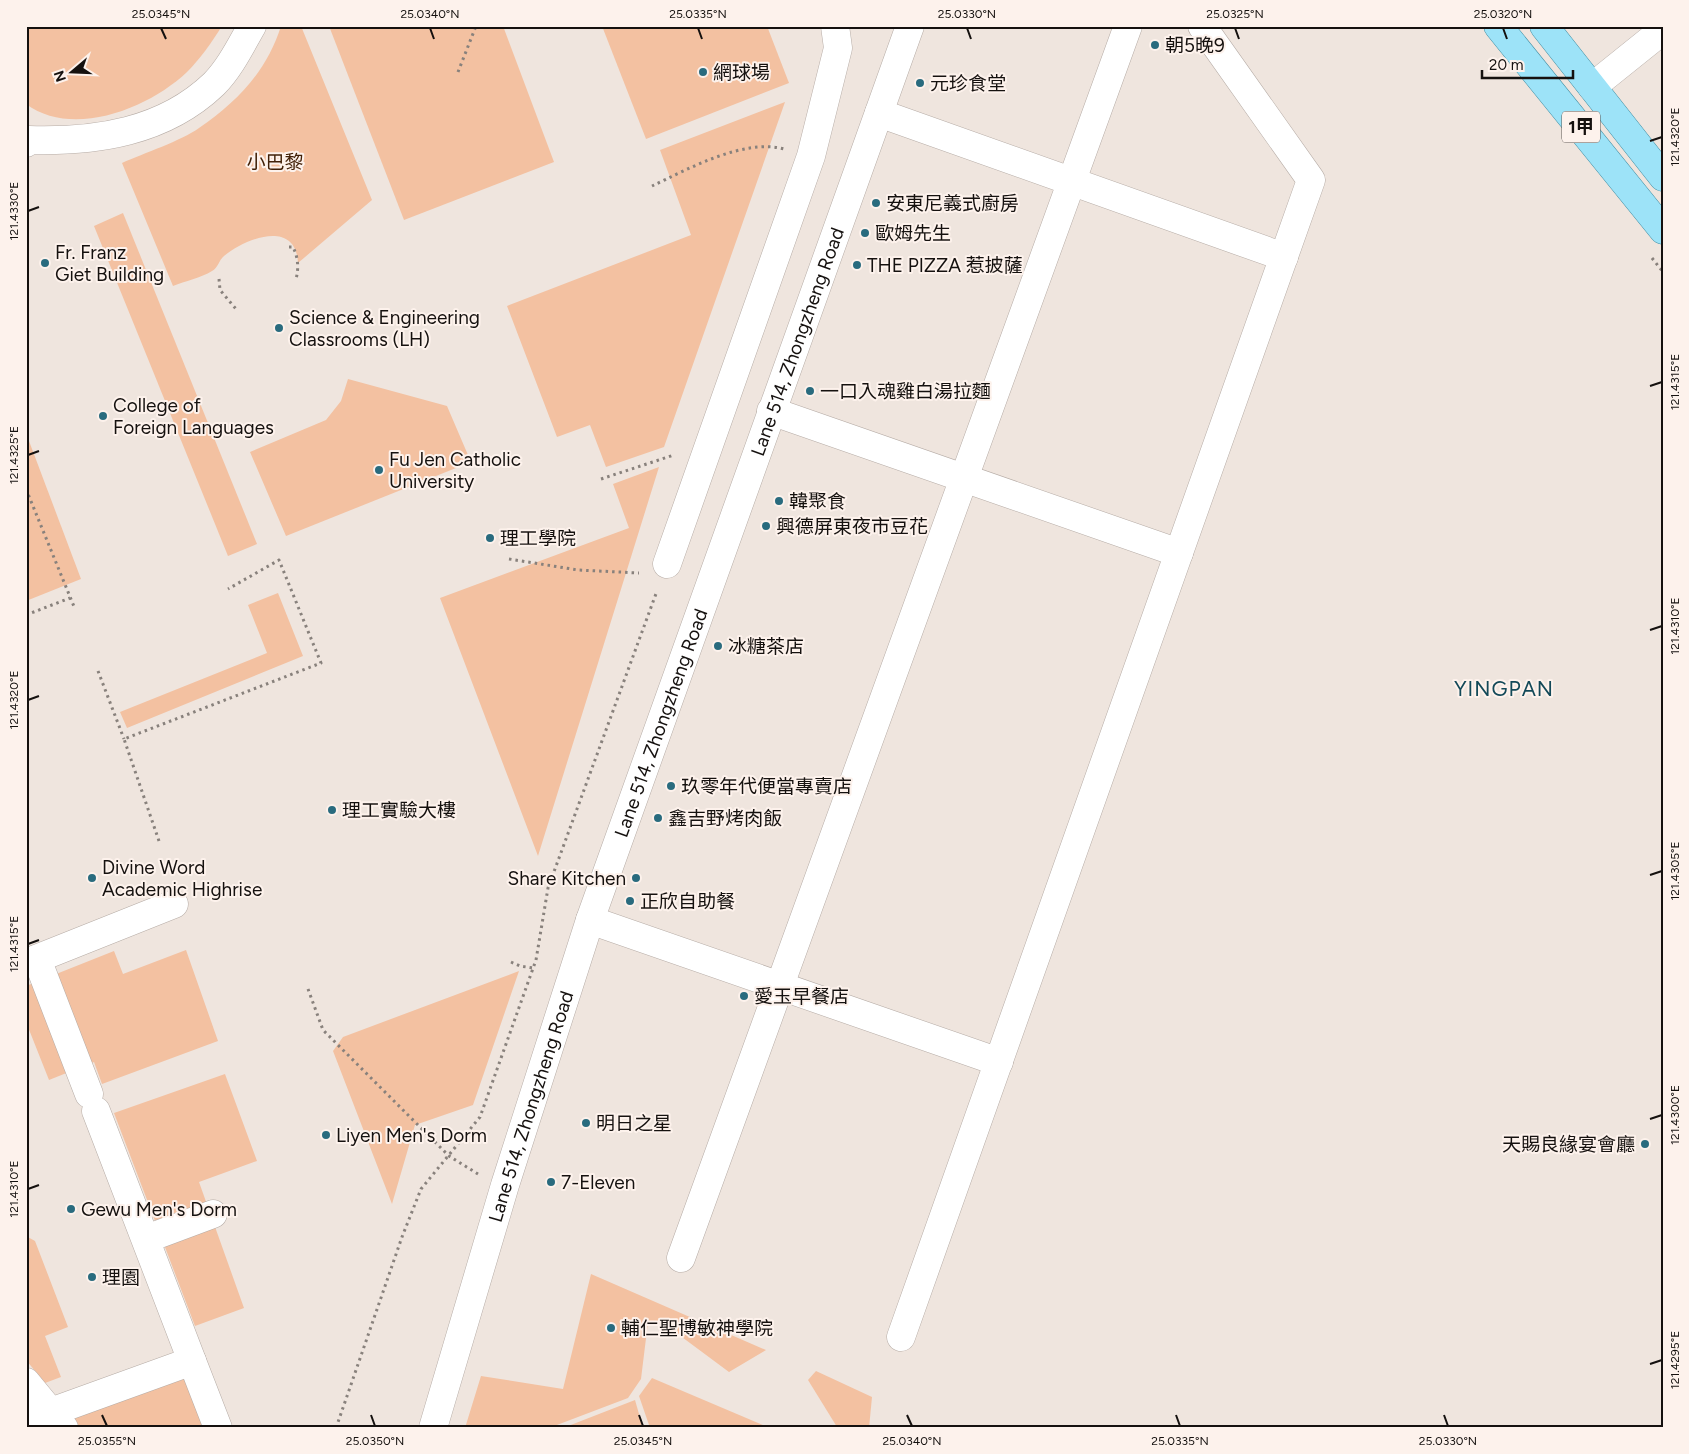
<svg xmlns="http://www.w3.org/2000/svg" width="1689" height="1454" viewBox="0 0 1689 1454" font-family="Figtree,'Noto Sans TC',sans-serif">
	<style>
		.green { fill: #f3c1a1 }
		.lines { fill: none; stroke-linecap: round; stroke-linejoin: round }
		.minor-casing { stroke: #b6aca6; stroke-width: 29 }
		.major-casing { stroke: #428ea3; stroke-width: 29 }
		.path { stroke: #88817c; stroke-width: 3; stroke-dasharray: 2.5 4; stroke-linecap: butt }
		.minor { stroke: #fff; stroke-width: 28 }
		.major { stroke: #9de3f8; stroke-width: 28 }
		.ticks { fill: none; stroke: #15110f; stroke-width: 2 }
		.poi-dot { fill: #296b7e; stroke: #fdf2ec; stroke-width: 2 }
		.labels { text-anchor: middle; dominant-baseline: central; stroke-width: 4; stroke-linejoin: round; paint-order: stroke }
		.shield { fill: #fdf2ec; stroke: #5b5451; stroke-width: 1 }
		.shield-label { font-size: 18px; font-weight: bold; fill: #15110f }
		.poi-label { font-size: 19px; fill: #15110f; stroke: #fdf2ec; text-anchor: start }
		.park-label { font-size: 19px; fill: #422108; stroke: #fdf2ec }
		.street-label { font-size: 19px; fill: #15110f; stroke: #fdf2ec }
		.quarter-label { font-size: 21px; letter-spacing: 1px; fill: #134958; stroke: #fdf2ec }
		.neatline { fill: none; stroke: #15110f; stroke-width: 2 }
		.ticks-label { font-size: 12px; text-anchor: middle; fill: #15110f }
	</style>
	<rect width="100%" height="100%" fill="#efe5de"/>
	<g class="green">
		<path d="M26,26H222C212,42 200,59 187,72C149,108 73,139 26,104Z"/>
		<path d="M281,26H301L372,200L298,263C296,219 246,238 224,256C219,260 218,268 212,271C201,278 185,281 173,286L122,163C144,153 181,141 199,128C237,102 267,71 281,26Z"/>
		<polygon points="329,26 503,26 554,162 404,220"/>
		<polygon points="602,26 767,26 789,83 646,139"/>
		<polygon points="785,102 664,447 606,467 590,425 557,437 507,306 691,235 660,150"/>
		<polygon points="123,213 257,544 228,556 94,226"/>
		<polygon points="348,379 447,406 471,462 286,536 250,452 326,420 341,401"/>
		<polygon points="26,433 81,579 26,601"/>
		<polygon points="659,467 538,856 440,598 629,528 613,484"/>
		<polygon points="278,593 303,656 127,728 120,712 267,653 248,605"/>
		<polygon points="186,950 218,1041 102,1084 94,1062 49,1080 26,1022 26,986 114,951 123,974"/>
		<polygon points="519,971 473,1105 415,1125 392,1204 333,1051 343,1037"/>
		<polygon points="225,1074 257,1161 199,1182 244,1308 195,1326 114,1113"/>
		<polygon points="26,1236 35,1241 68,1327 45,1336 61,1377 45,1383 26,1360"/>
		<polygon points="591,1274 766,1350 729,1372 663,1323 648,1322 641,1379 628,1398 549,1428 465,1428 481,1376 563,1389"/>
		<polygon points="816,1371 872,1397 869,1428 837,1427 808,1380"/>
		<polygon points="186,1374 207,1428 79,1428 70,1416"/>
		<polygon points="652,1378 770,1428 650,1428 639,1396"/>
		<polygon points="635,1400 643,1428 563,1428"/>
	</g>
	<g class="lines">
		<defs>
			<g id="minor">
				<polyline points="1592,87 1663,30"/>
				<polyline points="879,113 1284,257"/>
				<path d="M26,143L29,140C96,142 164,132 214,84C230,68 241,45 252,26"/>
				<polyline points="771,411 1179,553"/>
				<polyline points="667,564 811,156 838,48 835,26"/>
				<polyline points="590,920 999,1062"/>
				<polyline points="37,959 89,1094"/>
				<polyline points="26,963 174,904"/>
				<polyline points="146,1239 213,1214"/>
				<polyline points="681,1258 1128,26"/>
				<polyline points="901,1337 1311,180 1202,26"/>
				<polyline points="192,1361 218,1428"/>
				<polyline points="26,1382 64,1428"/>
				<polyline points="26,1421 192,1361 96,1111"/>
				<path id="s1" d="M433,1428L505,1185L590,920L910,26"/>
			</g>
			<g id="major">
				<polyline points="1498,26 1663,230"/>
				<polyline points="1544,26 1663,177"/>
			</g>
		</defs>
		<use href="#minor" class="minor-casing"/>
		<use href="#major" class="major-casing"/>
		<g class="path">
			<polyline points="458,72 476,26"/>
			<path d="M652,186C688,169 744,138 784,149"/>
			<path d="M289,247H293C298,257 299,268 296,279"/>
			<polyline points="1652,258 1663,272"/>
			<polyline points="219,279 220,290 236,309"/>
			<polyline points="601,479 674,455"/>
			<polyline points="26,489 75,609"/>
			<polyline points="509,559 578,570 639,573"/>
			<polyline points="26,615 70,598"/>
			<polyline points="98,671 124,739"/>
			<polyline points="159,841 124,739 321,663 279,560 228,589"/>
			<polyline points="511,962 520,966 533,968"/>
			<polyline points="308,989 323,1030 449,1156 478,1174"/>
			<polyline points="336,1428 402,1237 421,1189 480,1117 536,960 548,888 657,591"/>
		</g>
		<use href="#minor" class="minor"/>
		<use href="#major" class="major"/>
	</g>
	<path class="ticks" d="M161,28L166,39M430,28L434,39M698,28L702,39M967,28L971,39M1235,28L1239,39M1503,28L1507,39M1650,141L1662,137M28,211L39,207M1650,386L1662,382M28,455L39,451M1650,630L1662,626M28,700L39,696M1650,875L1662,871M28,944L39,940M1650,1119L1662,1115M28,1189L39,1185M1650,1364L1662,1360M102,1415L107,1426M371,1415L375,1426M639,1415L643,1426M907,1415L912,1426M1176,1415L1180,1426M1444,1415L1448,1426"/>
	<g class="poi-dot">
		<circle cx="1155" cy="45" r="5"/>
		<circle cx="703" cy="72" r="5"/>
		<circle cx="920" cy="83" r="5"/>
		<circle cx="876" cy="203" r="5"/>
		<circle cx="865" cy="233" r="5"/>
		<circle cx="45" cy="263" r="5"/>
		<circle cx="857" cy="265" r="5"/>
		<circle cx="279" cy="328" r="5"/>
		<circle cx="810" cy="391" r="5"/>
		<circle cx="103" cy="416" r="5"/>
		<circle cx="379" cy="470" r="5"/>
		<circle cx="779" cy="501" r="5"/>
		<circle cx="766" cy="526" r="5"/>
		<circle cx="490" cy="538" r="5"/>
		<circle cx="718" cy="646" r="5"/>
		<circle cx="671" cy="786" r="5"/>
		<circle cx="332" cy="810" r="5"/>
		<circle cx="658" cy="818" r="5"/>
		<circle cx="92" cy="878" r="5"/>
		<circle cx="636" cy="878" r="5"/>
		<circle cx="630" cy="901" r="5"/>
		<circle cx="744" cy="996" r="5"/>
		<circle cx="586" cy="1123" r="5"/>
		<circle cx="326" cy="1135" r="5"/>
		<circle cx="1645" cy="1144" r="5"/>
		<circle cx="551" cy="1182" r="5"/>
		<circle cx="71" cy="1209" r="5"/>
		<circle cx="92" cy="1277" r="5"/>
		<circle cx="611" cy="1328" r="5"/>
	</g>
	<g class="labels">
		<rect class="shield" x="1562" y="111.5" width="38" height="31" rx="4"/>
		<g class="shield-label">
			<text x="1581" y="127">1甲</text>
		</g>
		<g class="poi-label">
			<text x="1165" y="45">朝5晚9</text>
			<text x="713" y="72">網球場</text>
			<text x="930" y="83">元珍食堂</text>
			<text x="886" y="203">安東尼義式廚房</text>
			<text x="875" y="233">歐姆先生</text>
			<text x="55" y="252">Fr. Franz<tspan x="55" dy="22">Giet Building</tspan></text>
			<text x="867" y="265">THE PIZZA 惹披薩</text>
			<text x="289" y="317">Science &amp; Engineering<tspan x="289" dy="22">Classrooms (LH)</tspan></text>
			<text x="820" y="391">一口入魂雞白湯拉麵</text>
			<text x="113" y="405">College of<tspan x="113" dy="22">Foreign Languages</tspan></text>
			<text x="389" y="459">Fu Jen Catholic<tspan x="389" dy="22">University</tspan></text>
			<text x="789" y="501">韓聚食</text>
			<text x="776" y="526">興德屏東夜市豆花</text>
			<text x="500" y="538">理工學院</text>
			<text x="728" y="646">冰糖茶店</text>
			<text x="681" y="786">玖零年代便當專賣店</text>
			<text x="342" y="810">理工實驗大樓</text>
			<text x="668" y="818">鑫吉野烤肉飯</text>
			<text x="102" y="867">Divine Word<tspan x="102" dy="22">Academic Highrise</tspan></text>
			<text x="626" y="878" text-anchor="end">Share Kitchen</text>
			<text x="640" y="901">正欣自助餐</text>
			<text x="754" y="996">愛玉早餐店</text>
			<text x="596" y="1123">明日之星</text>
			<text x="336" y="1135">Liyen Men's Dorm</text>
			<text x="1635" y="1144" text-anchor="end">天賜良緣宴會廳</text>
			<text x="561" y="1182">7-Eleven</text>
			<text x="81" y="1209">Gewu Men's Dorm</text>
			<text x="102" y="1277">理園</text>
			<text x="621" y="1328">輔仁聖博敏神學院</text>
		</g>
		<g class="park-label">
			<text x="275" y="162">小巴黎</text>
		</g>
		<g class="street-label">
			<text stroke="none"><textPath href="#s1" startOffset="1146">Lane 514, Zhongzheng Road</textPath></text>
			<text stroke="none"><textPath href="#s1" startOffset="741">Lane 514, Zhongzheng Road</textPath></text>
			<text stroke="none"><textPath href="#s1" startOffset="336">Lane 514, Zhongzheng Road</textPath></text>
		</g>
		<g class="quarter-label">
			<text x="1504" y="688">YINGPAN</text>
		</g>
	</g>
	<rect width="1689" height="1454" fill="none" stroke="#fdf2ec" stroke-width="55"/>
	<g transform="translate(72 72) rotate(251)" stroke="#fdf2ec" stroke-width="4" paint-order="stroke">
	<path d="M0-4L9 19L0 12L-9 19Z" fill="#15110f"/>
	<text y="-8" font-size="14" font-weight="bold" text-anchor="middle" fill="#15110f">N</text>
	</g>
	<path d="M1482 70v8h91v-8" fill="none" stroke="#15110f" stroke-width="2.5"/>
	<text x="1489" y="70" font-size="15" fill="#15110f" stroke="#fdf2ec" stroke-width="4" paint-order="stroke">20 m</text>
	<rect x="28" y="28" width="1634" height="1398" class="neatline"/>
	<g class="ticks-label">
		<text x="161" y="18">25.0345°N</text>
		<text x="430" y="18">25.0340°N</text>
		<text x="698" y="18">25.0335°N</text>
		<text x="967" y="18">25.0330°N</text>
		<text x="1235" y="18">25.0325°N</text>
		<text x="1503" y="18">25.0320°N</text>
		<text transform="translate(1675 137) rotate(-90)" y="4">121.4320°E</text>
		<text transform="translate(14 211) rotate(-90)" y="4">121.4330°E</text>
		<text transform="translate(1675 382) rotate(-90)" y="4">121.4315°E</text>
		<text transform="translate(14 455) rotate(-90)" y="4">121.4325°E</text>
		<text transform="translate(1675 626) rotate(-90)" y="4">121.4310°E</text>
		<text transform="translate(14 700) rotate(-90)" y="4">121.4320°E</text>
		<text transform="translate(1675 871) rotate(-90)" y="4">121.4305°E</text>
		<text transform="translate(14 944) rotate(-90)" y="4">121.4315°E</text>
		<text transform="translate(1675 1115) rotate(-90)" y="4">121.4300°E</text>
		<text transform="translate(14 1189) rotate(-90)" y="4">121.4310°E</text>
		<text transform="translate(1675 1360) rotate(-90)" y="4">121.4295°E</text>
		<text x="107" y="1445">25.0355°N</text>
		<text x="375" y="1445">25.0350°N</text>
		<text x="643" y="1445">25.0345°N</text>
		<text x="912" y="1445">25.0340°N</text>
		<text x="1180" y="1445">25.0335°N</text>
		<text x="1448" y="1445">25.0330°N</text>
	</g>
</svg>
